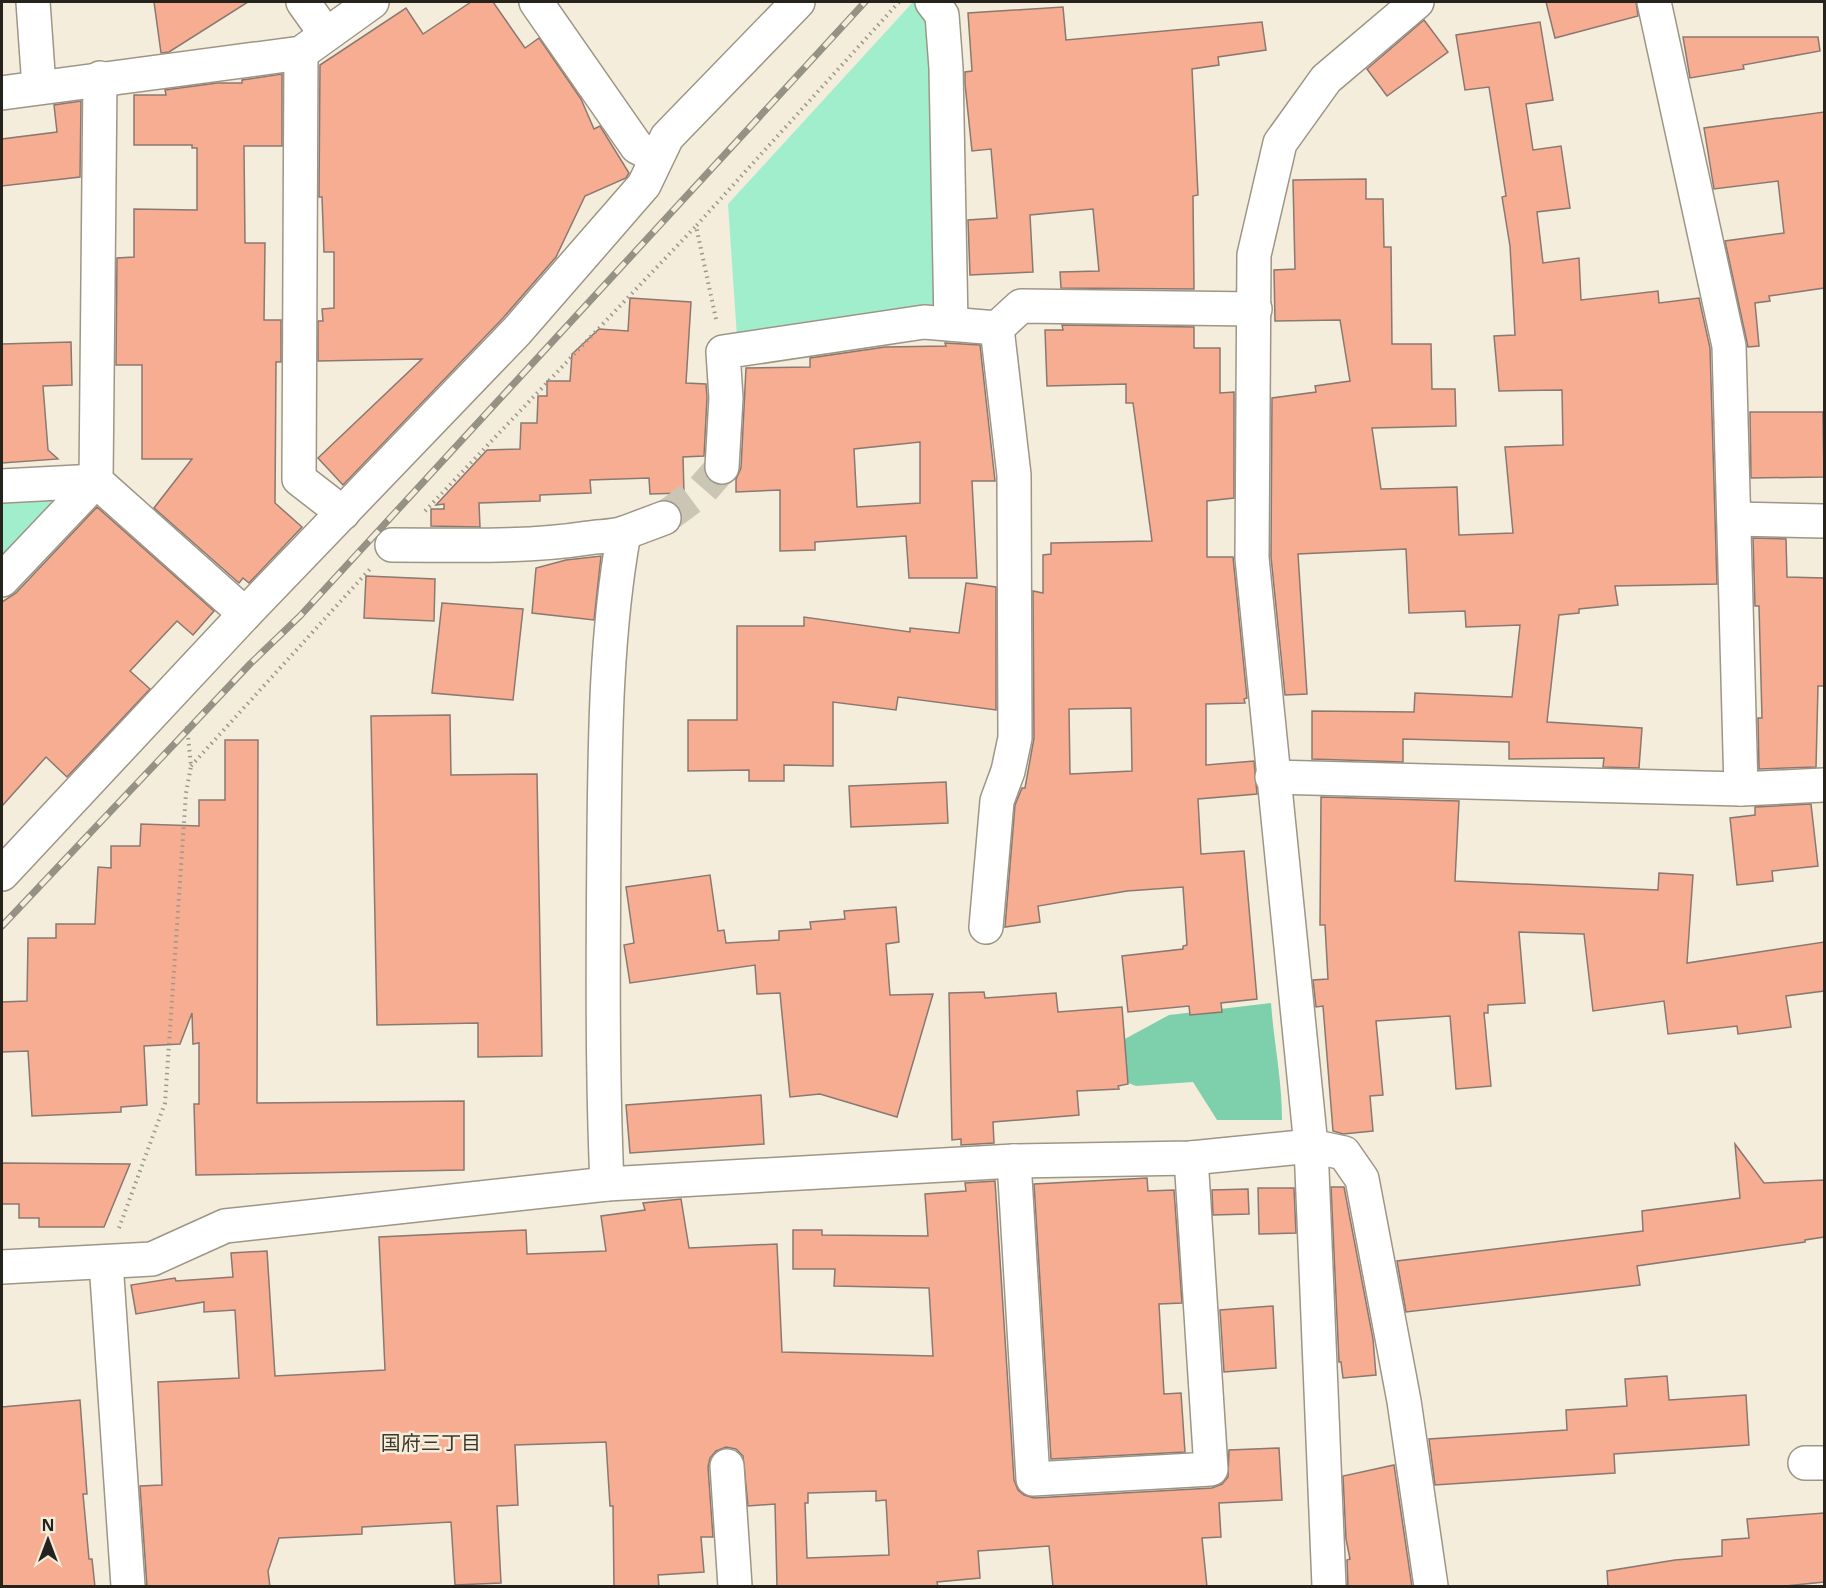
<svg xmlns="http://www.w3.org/2000/svg" width="1826" height="1588" viewBox="0 0 1826 1588" font-family="'Open Sans','Noto Sans JP',sans-serif">
	<style>
		.green { fill: #a1eecc }
		.forest { fill: #7ecfac }
		.building { fill: #f7ad92; stroke: #8a7871; stroke-width: 1.5; fill-rule: evenodd }
		.lines { fill: none; stroke-linecap: round; stroke-linejoin: round }
		.minor-tunnel { stroke: #cbc5b6; stroke-width: 33; stroke-dasharray: 33 16; stroke-linecap: butt }
		.minor-casing { stroke: #9d9686; stroke-width: 36 }
		.path { stroke: #9d988c; stroke-width: 4; stroke-dasharray: 1.5 4.5; stroke-linecap: butt }
		.minor { stroke: #fff; stroke-width: 33 }
		.rail-casing { stroke: #969185; stroke-width: 7 }
		.rail { stroke: #f4eddc; stroke-width: 4.5; stroke-dasharray: 14; stroke-linecap: butt }
		.labels { text-anchor: middle; dominant-baseline: central; stroke-width: 5; stroke-linejoin: round; paint-order: stroke }
		.neighbourhood-label { font-size: 20px; fill: #3d3729; stroke: #f4eddc }
	</style>
	<rect width="100%" height="100%" fill="#f4eddc"/>
	<g class="green">
		<polygon points="913,2 917,2 935,20 940,312 737,337 728,204"/>
		<polygon points="96,481 2,580 2,486"/>
	</g>
	<path class="forest" d="M1271,1003C1274,1044 1282,1079 1282,1120H1217L1193,1082L1136,1086L1097,1071L1099,1053L1169,1015Z"/>
	<g class="building">
		<polygon points="154,2 248,2 169,52 161,53"/>
		<polygon points="471,2 493,2 525,48 539,38 581,99 594,129 600,126 629,173 626,178 585,196 556,257 503,318 343,485 318,458 422,359 318,361 318,321 323,321 322,309 334,308 334,252 324,252 322,197 319,197 320,65 406,8 423,34"/>
		<polygon points="1546,2 1636,2 1638,16 1555,38"/>
		<polygon points="1063,7 1066,40 1262,22 1266,50 1218,57 1219,65 1192,69 1198,195 1193,196 1194,289 1061,288 1060,272 1099,271 1093,209 1030,215 1033,272 970,275 968,220 997,218 991,149 972,151 965,84 965,72 972,71 968,13"/>
		<polygon points="1424,20 1448,52 1387,96 1367,69"/>
		<polygon points="1540,22 1553,100 1526,104 1533,150 1561,146 1570,208 1537,212 1543,263 1579,258 1581,300 1658,291 1659,303 1699,298 1710,348 1717,584 1615,586 1618,605 1579,609 1579,613 1559,615 1547,722 1642,728 1639,768 1603,767 1604,758 1509,759 1509,742 1403,739 1403,762 1312,759 1312,711 1414,712 1415,693 1512,697 1520,625 1466,627 1465,611 1409,613 1406,549 1298,554 1307,694 1285,695 1271,557 1272,398 1316,392 1315,386 1350,381 1340,320 1275,321 1274,270 1295,269 1293,180 1366,179 1366,199 1383,199 1384,247 1391,247 1392,344 1431,344 1432,389 1455,389 1456,426 1372,428 1381,489 1457,487 1459,535 1513,533 1505,447 1563,445 1562,390 1499,391 1494,336 1515,335 1510,246 1502,197 1506,196 1489,87 1465,90 1456,35"/>
		<polygon points="1683,37 1818,37 1820,51 1743,65 1744,69 1690,78"/>
		<polygon points="282,74 282,146 244,146 245,243 265,243 264,320 281,320 281,362 276,362 275,503 302,527 249,583 243,578 239,583 154,508 192,459 142,459 142,365 116,365 117,258 134,257 134,209 197,210 197,148 192,148 192,145 134,145 134,95 166,95 165,90 217,83 242,83 242,80"/>
		<polygon points="81,101 80,177 2,186 2,139 57,132 54,105"/>
		<polygon points="1824,112 1824,288 1769,296 1770,301 1755,303 1759,346 1748,347 1725,241 1784,233 1778,181 1714,189 1704,128"/>
		<polygon points="630,298 691,302 686,383 706,384 707,398 704,456 683,457 684,493 650,494 649,478 590,480 591,493 540,495 540,501 479,503 480,527 431,526 431,509 444,509 444,504 436,505 487,450 520,449 521,423 537,423 538,396 547,396 547,381 570,381 572,354 599,329 628,331"/>
		<path d="M1062,325L1194,327V348H1220V393L1234,392V498L1207,501V557H1233L1247,698L1244,699L1245,703L1206,704V765L1254,761L1257,794L1198,799L1201,854L1244,851L1257,999L1221,1003L1222,1012L1190,1015L1189,1006L1128,1012L1122,956L1183,949V946L1187,945L1183,887L1127,891L1038,906L1040,922L1005,927L1015,805L1022,788H1025L1034,738L1033,591L1043,593V555L1051,554V543L1152,541L1133,403H1126V384L1047,386L1045,330H1063ZM1131,708L1132,771L1070,774L1069,709Z"/>
		<polygon points="71,342 72,385 43,386 48,450 58,459 2,463 2,344"/>
		<path d="M945,343L980,345L995,481H972L977,578H909L906,536L815,542V550L780,551V490L736,492V479L741,468L746,368L810,367V358L885,347L946,346ZM920,442V503L857,507L854,449Z"/>
		<polygon points="1750,412 1823,412 1824,477 1751,478"/>
		<polygon points="97,507 214,611 193,635 177,621 130,671 150,689 67,777 46,757 2,806 2,602 16,593"/>
		<polygon points="1753,538 1786,539 1787,577 1824,578 1824,686 1818,686 1816,767 1759,769 1758,718 1762,718 1759,606 1755,606"/>
		<polygon points="601,556 594,620 532,613 536,568 566,560"/>
		<polygon points="366,576 435,579 434,621 364,618"/>
		<polygon points="966,583 996,587 996,710 898,697 896,710 833,702 833,766 784,765 784,781 749,781 749,770 688,771 688,720 737,720 737,626 804,626 804,617 910,632 910,628 959,633"/>
		<polygon points="442,603 523,609 513,700 432,693"/>
		<polygon points="450,715 451,775 537,774 542,1056 478,1057 478,1023 377,1025 371,716"/>
		<polygon points="225,740 258,740 257,1103 464,1101 464,1170 196,1175 194,1104 199,1104 199,1043 193,1044 192,1013 180,1044 144,1046 147,1105 121,1107 121,1112 32,1116 28,1051 2,1052 2,1002 27,1001 28,938 56,938 56,924 95,924 98,867 111,868 111,846 140,846 141,824 199,826 199,800 225,800"/>
		<polygon points="946,782 948,823 851,827 849,786"/>
		<polygon points="1321,797 1459,801 1455,881 1658,890 1659,873 1693,875 1687,963 1824,942 1824,991 1786,996 1791,1027 1738,1034 1737,1026 1668,1034 1664,1001 1593,1011 1584,934 1519,932 1525,1003 1488,1005 1488,1013 1484,1013 1491,1086 1456,1089 1450,1016 1376,1021 1383,1095 1370,1096 1373,1131 1343,1134 1333,1131 1323,1006 1316,1007 1313,980 1328,979 1325,925 1320,925"/>
		<polygon points="1811,804 1818,866 1772,871 1773,881 1737,885 1730,818 1755,815 1755,807"/>
		<polygon points="710,875 718,931 724,930 726,943 779,940 779,931 811,929 810,922 845,919 844,911 896,907 899,942 886,944 890,995 933,994 897,1117 820,1094 790,1097 780,993 757,994 755,965 630,983 624,945 634,943 626,887"/>
		<polygon points="984,992 985,998 1056,993 1058,1012 1122,1007 1128,1084 1118,1086 1119,1089 1077,1091 1079,1115 993,1122 994,1143 961,1145 961,1139 952,1140 949,993"/>
		<polygon points="761,1095 764,1144 630,1153 626,1105"/>
		<polygon points="1735,1144 1764,1183 1824,1180 1824,1237 1805,1240 1805,1242 1637,1266 1640,1285 1406,1312 1397,1261 1643,1231 1642,1211 1740,1198"/>
		<polygon points="2,1163 130,1164 104,1227 39,1227 39,1218 19,1218 19,1204 2,1204"/>
		<polygon points="1147,1178 1148,1191 1174,1190 1182,1303 1159,1304 1164,1394 1181,1393 1185,1452 1051,1459 1034,1184"/>
		<path d="M995,1181L1014,1480L1018,1490L1024,1495L1034,1498L1212,1488L1222,1484L1228,1477L1229,1450L1279,1448L1282,1500L1219,1503L1221,1537L1202,1538L1207,1587H1053L1049,1546L978,1551L980,1578L937,1582L938,1587H777L775,1504L748,1506L743,1456L736,1449L726,1447L716,1451L710,1458L708,1467L713,1537H701L704,1572L658,1575L659,1587H614L613,1506H610L606,1442L515,1445L518,1505L497,1506L501,1583L455,1585L451,1522L362,1527V1534L279,1538L268,1571L270,1587H147L140,1486L162,1485L158,1382L239,1378L235,1310L204,1312V1302L136,1314L131,1285L175,1278L176,1281L233,1277L231,1253L267,1251L275,1376L385,1370L379,1237L526,1230L527,1254L606,1251L601,1216L645,1210L643,1203L681,1199L689,1248L777,1244L782,1352L933,1356L929,1288L834,1286L835,1269H793V1230H822V1235L928,1236L925,1194L966,1191L965,1183ZM876,1491V1501L886,1500L889,1555L807,1558L805,1503H808V1493Z"/>
		<polygon points="1331,1187 1344,1187 1373,1339 1376,1375 1343,1378 1341,1362 1339,1362"/>
		<polygon points="1258,1188 1294,1188 1296,1233 1259,1234"/>
		<polygon points="1248,1189 1249,1214 1213,1215 1212,1190"/>
		<polygon points="1273,1306 1276,1368 1224,1372 1220,1310"/>
		<polygon points="1667,1376 1669,1400 1746,1395 1749,1445 1614,1454 1615,1473 1435,1485 1429,1439 1567,1430 1566,1410 1627,1406 1625,1379"/>
		<polygon points="80,1400 87,1494 83,1494 89,1559 92,1559 95,1587 2,1587 2,1407"/>
		<polygon points="1394,1465 1412,1587 1348,1587 1347,1560 1350,1559 1346,1539 1343,1476"/>
		<polygon points="1824,1513 1824,1582 1775,1587 1608,1587 1607,1571 1675,1560 1722,1556 1722,1540 1749,1538 1747,1519"/>
	</g>
	<g class="lines">
		<polyline class="minor-tunnel" points="664,518 702,490 722,467"/>
		<defs>
			<g id="minor">
				<polyline points="33,2 39,87"/>
				<polyline points="303,2 325,33"/>
				<polyline points="536,2 637,147 656,157"/>
				<polyline points="932,2 942,15 946,68 951,324"/>
				<polyline points="1654,2 1729,346 1741,789"/>
				<polyline points="301,53 299,479 343,513"/>
				<polyline points="2,93 301,53 372,2"/>
				<polyline points="722,467 726,398 723,352 924,322 997,328 1021,306 1255,309"/>
				<polyline points="2,486 96,481 245,614"/>
				<polyline points="1734,519 1824,521"/>
				<polyline points="624,533 664,518"/>
				<path d="M392,545C457,545 524,548 588,538C601,536 611,537 624,533C606,632 605,736 604,837C603,953 602,1068 607,1184"/>
				<polyline points="2,580 96,481 100,78"/>
				<polyline points="1272,777 1741,789 1824,785"/>
				<polyline points="2,874 245,614 517,331 644,185 667,137 798,2"/>
				<polyline points="986,927 997,801 1008,771 1015,738 1014,475 997,328"/>
				<polyline points="1014,1161 1033,1479 1211,1469 1191,1158"/>
				<polyline points="106,1262 128,1586"/>
				<polyline points="2,1267 152,1259 225,1226 607,1184 1014,1161 1191,1158 1311,1146 1344,1153 1362,1179 1404,1401 1431,1586"/>
				<polyline points="1805,1463 1824,1463"/>
				<polyline points="727,1466 735,1586"/>
				<polyline points="1329,1586 1311,1146 1252,558 1254,255 1280,143 1326,79 1417,2"/>
			</g>
		</defs>
		<use href="#minor" class="minor-casing"/>
		<g class="path">
			<polyline points="716,319 696,226 899,2"/>
			<polyline points="425,511 696,226"/>
			<polyline points="191,766 370,569"/>
			<polyline points="119,1228 165,1103 186,793 191,766 187,726"/>
		</g>
		<use href="#minor" class="minor"/>
		<defs>
			<polyline id="rail" points="2,926 250,664 300,616 865,2"/>
		</defs>
		<use href="#rail" class="rail-casing"/>
		<use href="#rail" class="rail"/>
	</g>
	<g class="labels">
		<g class="neighbourhood-label">
			<text x="431" y="1442">国府三丁目</text>
		</g>
	</g>
	<rect width="1826" height="1588" fill="none" stroke="#26231d" stroke-width="6"/>
	<g transform="translate(48 1540)" stroke="#f4eddc" stroke-width="4.5" paint-order="stroke">
	<path d="M0-4.5L10 22L0 15L-10 22Z" fill="#26231d"/>
	<text y="-9" font-size="16" font-weight="bold" text-anchor="middle" fill="#26231d">N</text>
	</g>
</svg>
